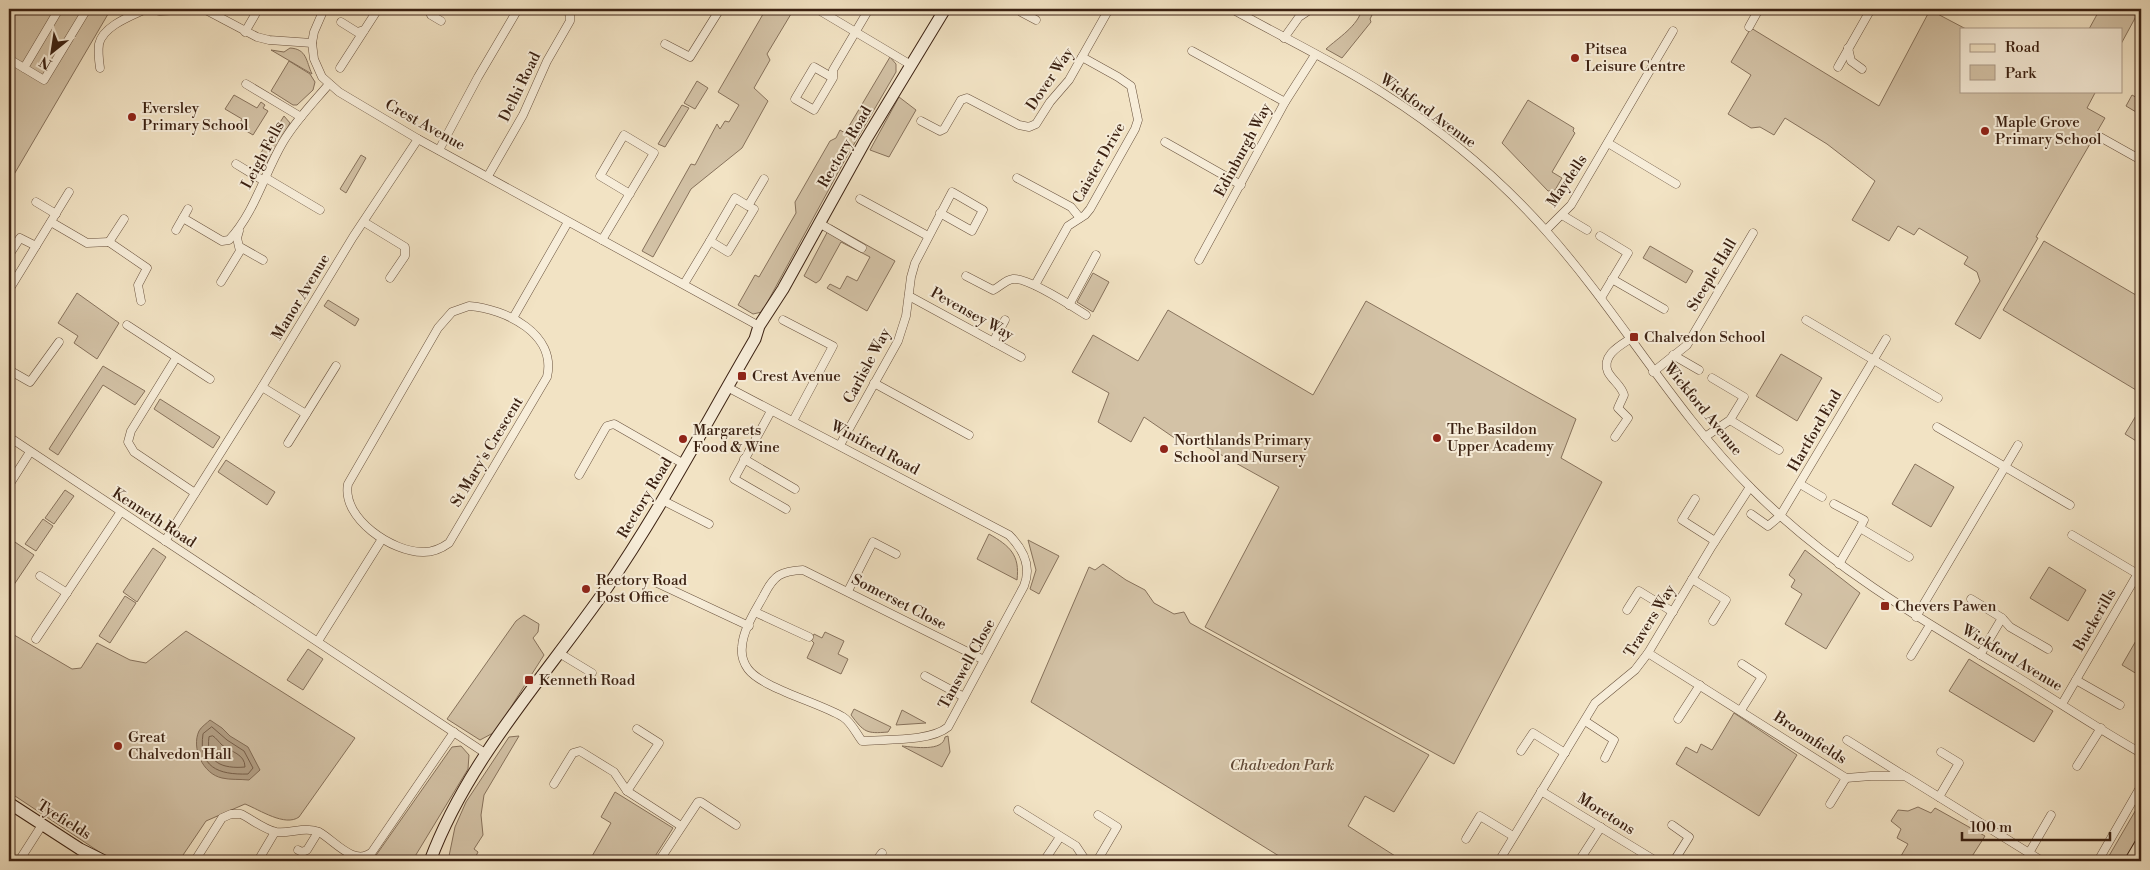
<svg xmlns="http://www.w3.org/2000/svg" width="2150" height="870" viewBox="0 0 2150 870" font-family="'Libre Bodoni',serif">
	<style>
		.green { fill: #d3c2a6; stroke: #87725c }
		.water { fill: #b4a187; stroke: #846e58 }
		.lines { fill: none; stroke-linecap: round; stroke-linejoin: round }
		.shore { stroke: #78614c; stroke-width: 1 }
		.street-casing { stroke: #69523e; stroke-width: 9 }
		.secondary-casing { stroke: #3b2112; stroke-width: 13 }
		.primary-casing { stroke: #3b2112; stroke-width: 14 }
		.street { stroke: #f7edd9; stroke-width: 8 }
		.secondary { stroke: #f7edd9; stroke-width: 11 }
		.primary { stroke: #f2e3c4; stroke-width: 12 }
		.poi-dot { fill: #8f2418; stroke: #f7edd9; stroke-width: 2 }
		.labels { text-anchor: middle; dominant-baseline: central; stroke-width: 4; stroke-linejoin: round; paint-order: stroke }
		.poi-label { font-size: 15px; fill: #3b2112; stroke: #f7edd9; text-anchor: start }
		.street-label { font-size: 15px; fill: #3b2112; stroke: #f7edd9 }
		.park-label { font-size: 15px; font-style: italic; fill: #614937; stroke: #f7edd9 }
	</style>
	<rect width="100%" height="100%" fill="#f2e3c4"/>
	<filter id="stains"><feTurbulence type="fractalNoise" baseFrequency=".004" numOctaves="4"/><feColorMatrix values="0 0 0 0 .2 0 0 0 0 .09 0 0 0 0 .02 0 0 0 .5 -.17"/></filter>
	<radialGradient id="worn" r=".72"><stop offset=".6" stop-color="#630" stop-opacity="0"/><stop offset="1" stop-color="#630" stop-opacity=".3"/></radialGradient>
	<g class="green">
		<polygon points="9,9 111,9 9,183"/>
		<polygon points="766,9 794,9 767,54 770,60 754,88 768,101 742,148 691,189 653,257 642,251 691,164 695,165 717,124 720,129 725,121 729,122 739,105 718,92"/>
		<path d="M1362,9H1375L1370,19L1371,22L1342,58L1326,49C1338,38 1358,26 1362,9Z"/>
		<polygon points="2100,9 2140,9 2121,44 2121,29 2089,29"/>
		<polygon points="1930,10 1966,29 1961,29 1961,91 2096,91 2087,108 2105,118 2036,237 2038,238 1980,339 1955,324 1980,281 1977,272 1964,264 1968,257 1919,228 1914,235 1898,226 1889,241 1852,220 1875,181 1827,144 1785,118 1774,135 1760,127 1751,128 1728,114 1751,75 1731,62 1751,28 1879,106"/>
		<path d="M290,48C307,49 306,61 312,74L271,50L284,52Z"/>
		<polygon points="890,57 896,64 896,72 846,158 762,312 753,314 738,305 755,275 759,277 796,213 795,202 830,141 836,138 840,130 845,133"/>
		<polygon points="289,61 310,74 315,82 313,90 297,105 293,105 271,91"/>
		<polygon points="697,81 708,88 695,109 684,103"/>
		<polygon points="234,95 257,108 261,102 265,105 263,108 268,111 253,135 238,126 242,119 225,109"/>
		<polygon points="2132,95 2141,100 2141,115 2126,106"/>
		<polygon points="899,97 916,110 889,157 870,150"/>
		<polygon points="1528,100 1574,128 1573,131 1575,133 1552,172 1562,178 1555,190 1548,191 1502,143"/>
		<polygon points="682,105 689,108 665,147 658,144"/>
		<polygon points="284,116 290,123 266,165 257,159"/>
		<polygon points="361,155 366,158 346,193 340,189"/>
		<polygon points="831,225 895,261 867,311 827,288 830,284 840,289 847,276 857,281 870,257 841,242 820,280 816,283 804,276"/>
		<polygon points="2044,241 2141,298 2141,393 2003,310"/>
		<polygon points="1650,246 1693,271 1686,283 1643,258"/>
		<polygon points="1093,273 1109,282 1093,312 1077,302"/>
		<polygon points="77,293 119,323 97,359 74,343 78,336 58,323"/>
		<polygon points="328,300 359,319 355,326 324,306"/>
		<polygon points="1366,301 1576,419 1561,458 1602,482 1454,764 1205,627 1279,487 1180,432 1176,439 1144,417 1131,442 1098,422 1109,393 1072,372 1093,335 1138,361 1168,310 1313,395"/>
		<polygon points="1781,354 1822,378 1797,421 1756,396"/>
		<polygon points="103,366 145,391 135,405 103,385 58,455 49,449"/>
		<polygon points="160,399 220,437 213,448 154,409"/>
		<polygon points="2137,414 2141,417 2141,444 2125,434"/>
		<polygon points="226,460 275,492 267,505 218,472"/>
		<polygon points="1915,464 1954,487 1931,527 1892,504"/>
		<polygon points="65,490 74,496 54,524 45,518"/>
		<polygon points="43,519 53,526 36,551 25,544"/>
		<path d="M989,534C1010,546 1020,555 1017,580L977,559Z"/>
		<polygon points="9,538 34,555 9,592"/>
		<polygon points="1028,540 1059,556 1039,594 1030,589 1036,570"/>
		<polygon points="153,548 166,557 137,602 123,592"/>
		<polygon points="1805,550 1860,593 1826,649 1785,624 1802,594 1791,587 1795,580 1789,575"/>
		<polygon points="1103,564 1126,580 1145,590 1154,603 1174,614 1184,612 1190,623 1429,755 1394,812 1365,796 1348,826 1403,861 1287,861 1031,702 1089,567 1095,570"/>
		<polygon points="2049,567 2086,590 2068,621 2030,598"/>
		<polygon points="125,596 136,603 110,643 99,636"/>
		<polygon points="524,615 539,624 538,632 533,638 544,655 495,732 480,740 447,719 516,621"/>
		<path d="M186,631L355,738L299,817C285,827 260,810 245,804L206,821L179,861H116L110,859L9,792V632L72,669L81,668L97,643L130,660L146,663Z"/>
		<polygon points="825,632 844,641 838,654 848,659 841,674 807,658 814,643 811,640 814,634 822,638"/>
		<polygon points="2141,632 2141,667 2137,674 2122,665"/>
		<polygon points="308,649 323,659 303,690 287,680"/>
		<polygon points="1969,659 2053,711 2034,742 1949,691"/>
		<path d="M854,709L891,727L888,732C866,734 864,732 851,715Z"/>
		<polygon points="902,710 926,723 896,725"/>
		<polygon points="1734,713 1797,755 1759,816 1676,764 1686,747 1697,753 1701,744 1712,750"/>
		<polygon points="519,736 484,795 481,815 483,835 474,849 478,852 475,858 478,861 448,861 455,827 466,802 509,737"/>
		<path d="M948,736L950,752L942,767L902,746C914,747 943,752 945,737Z"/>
		<polygon points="461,746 469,755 468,769 414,858 410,861 372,861 452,747"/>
		<polygon points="615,792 673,828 652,861 619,861 611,856 591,858 611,823 601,817"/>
		<polygon points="2141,801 2141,836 2126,861 2106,861"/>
		<polygon points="1918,807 1931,813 1935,808 1985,836 1969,861 1898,861 1908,844 1897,838 1901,829 1891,821 1898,810 1908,811"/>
	</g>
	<path class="water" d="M210,720L222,728L230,736L248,747L260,770L249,780C240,779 230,780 222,778C203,774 191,748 199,731C201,727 207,723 210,720Z"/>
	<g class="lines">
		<g class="shore">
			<path d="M212,727L227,740L244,751L253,768L248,774C218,775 198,767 203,734Z"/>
			<path d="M213,736C216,738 219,742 222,745C231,752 245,754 245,767C223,769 205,763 209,737Z"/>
		</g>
		<defs>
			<g id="street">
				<polyline points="59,9 24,68 44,80 87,9"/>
				<polyline points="150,9 160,11 203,9"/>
				<polyline points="204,9 257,37 269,40 312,43"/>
				<polyline points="324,9 314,32 312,43 314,59 322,77 339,92 418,139 759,326"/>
				<polyline points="429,9 431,15 441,21"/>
				<polyline points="647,9 648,9"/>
				<polyline points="817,9 911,65"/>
				<path d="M1232,9C1282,37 1335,62 1383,93C1443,131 1500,179 1547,232C1620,314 1674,411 1752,489C1830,567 1925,622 2019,678C2060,703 2100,730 2141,753"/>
				<polyline points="1021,12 1036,20"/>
				<polyline points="341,22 357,32 364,30"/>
				<polyline points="1749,27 1759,9"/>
				<polyline points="245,32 256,13 248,9"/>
				<polyline points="1284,38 1299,17 1311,9"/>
				<polyline points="665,44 690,57 720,9"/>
				<polyline points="1848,48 1851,61 1862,69"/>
				<polyline points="1192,51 1285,102"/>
				<polyline points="9,59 24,68"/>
				<polyline points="1838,67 1871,9"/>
				<path d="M100,68C99,61 98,51 99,44C103,26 131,16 146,9"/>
				<polyline points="340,68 378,9"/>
				<polyline points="833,78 814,67 795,99 814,110 833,78 833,70 869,9"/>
				<polyline points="246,84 301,117"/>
				<polyline points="921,121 940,131 944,129 961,100 967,98 1019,125 1029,127 1036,124 1050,102 1069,80 1109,9"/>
				<polyline points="2100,137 2141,160"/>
				<polyline points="1165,142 1241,185"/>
				<polyline points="1608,143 1676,184"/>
				<polyline points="439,150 478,77 518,9"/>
				<polyline points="236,164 264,181"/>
				<polyline points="488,176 523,115 547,61 570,21 570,15 566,9"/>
				<polyline points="266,178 320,210"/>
				<polyline points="1017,178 1071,207 1080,218"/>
				<polyline points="860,199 928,236"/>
				<polyline points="36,202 56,214"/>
				<polyline points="748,206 735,198 710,241 728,252 754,209 748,206 764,179"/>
				<polyline points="1562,215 1587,230"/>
				<path d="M183,218L222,241L229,240C255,212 264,174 283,142C296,120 313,103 329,84"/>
				<polyline points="51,222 87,243 109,242"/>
				<polyline points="364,222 405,247 405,256 390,278"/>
				<polyline points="819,223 862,248"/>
				<polyline points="176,230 188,209"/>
				<polyline points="1546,230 1571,205 1673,31"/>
				<polyline points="1600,236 1628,253 1601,298"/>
				<polyline points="602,240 654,153 624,135 600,176 630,194"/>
				<polyline points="109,242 147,268 138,285 141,301"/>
				<polyline points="109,242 124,219"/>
				<polyline points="240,247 263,260"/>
				<polyline points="9,255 20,238 36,246"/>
				<polyline points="1199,260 1285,102 1315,55"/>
				<path d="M966,276L993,290C1000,287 1005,280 1013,279C1027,277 1072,306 1086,315"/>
				<polyline points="1612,279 1664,309"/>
				<polyline points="221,282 240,251 237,238 239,231"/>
				<polyline points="684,284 710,241"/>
				<polyline points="1035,285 1068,226 1085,215 1090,209 1135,129 1138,120 1131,86 1118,77 1082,57"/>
				<polyline points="9,290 69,192"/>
				<polyline points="909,296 1021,357"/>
				<polyline points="1069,305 1096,255"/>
				<path d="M469,306C506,309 557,334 547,377L449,543C442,548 433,552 424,552C393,553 341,518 348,484L438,328L452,312Z"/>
				<polyline points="513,318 568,222"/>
				<polyline points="783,320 833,346 793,421"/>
				<polyline points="1806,320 1938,398"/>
				<polyline points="127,325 210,379"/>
				<polyline points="993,342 1005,320"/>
				<polyline points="1673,355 1699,370"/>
				<polyline points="176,358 131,431 128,442 134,452 195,493"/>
				<polyline points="9,370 30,382 59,342"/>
				<polyline points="1653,372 1687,345 1753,233"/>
				<polyline points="874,383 969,435"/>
				<polyline points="262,387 306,414"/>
				<path d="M727,387L1009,535C1023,549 1032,566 1024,586L948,727C930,742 885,739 862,741C856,733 851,722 843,717C820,703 762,688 748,669C743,662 741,655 742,647C743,629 756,610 764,595C774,575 781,571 803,570L984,660"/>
				<polyline points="771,411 734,479 786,509"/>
				<polyline points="1730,420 1779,450"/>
				<polyline points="1937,427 2070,505"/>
				<polyline points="9,437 485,753"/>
				<path d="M1615,437L1628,418L1618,408L1624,395C1621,385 1613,381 1608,372C1601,356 1619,346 1630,339"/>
				<polyline points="1705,437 1730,420 1744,397 1712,378"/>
				<polyline points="288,443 336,366"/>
				<polyline points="840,445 898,341 906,316 911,277 915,263 952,192 983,210 972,231 940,213"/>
				<polyline points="744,459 795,489"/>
				<polyline points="579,475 605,429 607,426 614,424 682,463"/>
				<polyline points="1800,484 1822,497"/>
				<polyline points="9,485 30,452"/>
				<polyline points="1695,499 1682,520 1715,541"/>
				<polyline points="662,500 709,524"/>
				<polyline points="1834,504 1864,520 1860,528 1909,557"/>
				<polyline points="1751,514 1768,526 1780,516 1886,339"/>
				<polyline points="2072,535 2141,576"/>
				<polyline points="165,541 262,387 353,237 418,139"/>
				<polyline points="1839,564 1860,528"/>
				<polyline points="40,576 67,593"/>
				<polyline points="1692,579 1726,600 1713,621"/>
				<polyline points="657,583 749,626"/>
				<polyline points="848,591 873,542 896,554"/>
				<polyline points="1971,599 2002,618 2010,627 2048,649"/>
				<polyline points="1627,610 1639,591 1673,612"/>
				<polyline points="755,612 809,637"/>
				<polyline points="1916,617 2018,445"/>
				<polyline points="36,639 120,513"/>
				<polyline points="318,641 382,539"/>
				<polyline points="559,653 592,673"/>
				<polyline points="1648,653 1846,778 1871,776 1905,776 2042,861"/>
				<polyline points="1980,655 2002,618"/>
				<polyline points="1911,656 1930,625"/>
				<polyline points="925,676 964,697"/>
				<polyline points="2076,680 2120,705"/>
				<polyline points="2062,704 2141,568"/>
				<polyline points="1741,710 1762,677 1742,664"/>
				<polyline points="1678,719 1700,685"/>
				<polyline points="1585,721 1614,740 1605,758"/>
				<polyline points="1847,740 1903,775"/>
				<polyline points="1521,751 1533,733 1565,753"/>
				<polyline points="2077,766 2101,728"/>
				<polyline points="554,784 573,753 580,751 614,772 627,791 681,826"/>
				<polyline points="627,791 659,743 637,729"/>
				<polyline points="1541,791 1656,861"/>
				<polyline points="1939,797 1959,763 1941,752"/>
				<polyline points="1830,804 1846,778"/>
				<polyline points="1018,810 1076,846 1086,861"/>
				<polyline points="1672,825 1689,837 1674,861"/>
				<polyline points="1466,839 1480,816 1513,836"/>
				<polyline points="298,850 302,852 307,850 318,832"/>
				<polyline points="2029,853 2051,815"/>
				<path d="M196,859L222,818L231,814H241C251,819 265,830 276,832C290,834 305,826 319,832C334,840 354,867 372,852L454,732"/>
				<polyline points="19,861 42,825"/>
				<polyline points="253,861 259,859 275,832"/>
				<polyline points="659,861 698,802 701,802 736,825"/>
				<polyline points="876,861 882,853"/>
				<polyline points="1044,861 1060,837"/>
				<polyline points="1097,861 1117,827 1098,815"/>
				<polyline points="1499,861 1595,703 1635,670 1648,653 1712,546 1750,487"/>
				<polyline points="1579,861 1601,827"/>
				<polyline points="2098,861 2141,786"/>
			</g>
			<g id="secondary">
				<polyline points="9,803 80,849 104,861"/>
				<path d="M430,861C468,759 544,678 606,589C661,509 706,423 755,339L759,326L783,289L865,141L945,9"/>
			</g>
			<polyline id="primary" points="2131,861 2141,844"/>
		</defs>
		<use href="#street" class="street-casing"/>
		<use href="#secondary" class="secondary-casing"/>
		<use href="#primary" class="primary-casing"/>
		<use href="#street" class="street"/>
		<use href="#secondary" class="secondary"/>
		<use href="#primary" class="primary"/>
	</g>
	<g class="poi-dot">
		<circle cx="1575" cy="58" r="5"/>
		<circle cx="132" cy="117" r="5"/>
		<circle cx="1985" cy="131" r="5"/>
		<rect x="1629" y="332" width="10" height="10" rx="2.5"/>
		<rect x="737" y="371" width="10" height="10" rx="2.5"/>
		<circle cx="1437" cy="438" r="5"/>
		<circle cx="683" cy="439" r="5"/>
		<circle cx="1164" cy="449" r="5"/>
		<circle cx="586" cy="589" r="5"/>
		<rect x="1880" y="601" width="10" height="10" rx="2.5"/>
		<rect x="524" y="675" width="10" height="10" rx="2.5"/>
		<circle cx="118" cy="746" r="5"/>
	</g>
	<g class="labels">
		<g class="poi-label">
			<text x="1585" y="49">Pitsea<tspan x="1585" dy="17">Leisure Centre</tspan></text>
			<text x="142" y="108">Eversley<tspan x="142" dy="17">Primary School</tspan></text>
			<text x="1995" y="122">Maple Grove<tspan x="1995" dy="17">Primary School</tspan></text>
			<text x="1644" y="337">Chalvedon School</text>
			<text x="752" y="376">Crest Avenue</text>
			<text x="1447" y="429">The Basildon<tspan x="1447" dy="17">Upper Academy</tspan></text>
			<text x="693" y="430">Margarets<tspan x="693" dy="17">Food &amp; Wine</tspan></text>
			<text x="1174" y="440">Northlands Primary<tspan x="1174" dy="17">School and Nursery</tspan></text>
			<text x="596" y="580">Rectory Road<tspan x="596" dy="17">Post Office</tspan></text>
			<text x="1895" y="606">Chevers Pawen</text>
			<text x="539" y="680">Kenneth Road</text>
			<text x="128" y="737">Great<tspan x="128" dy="17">Chalvedon Hall</tspan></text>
		</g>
		<g class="street-label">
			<text transform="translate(1050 79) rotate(-56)">Dover Way</text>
			<text transform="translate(520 87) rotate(-64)">Delhi Road</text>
			<text transform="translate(1428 111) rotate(36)">Wickford Avenue</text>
			<text transform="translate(425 125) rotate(29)">Crest Avenue</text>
			<text transform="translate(845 147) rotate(-60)">Rectory Road</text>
			<text transform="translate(1243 150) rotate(-62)">Edinburgh Way</text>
			<text transform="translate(263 155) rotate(-62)">Leigh Fells</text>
			<text transform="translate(1099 163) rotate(-60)">Caister Drive</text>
			<text transform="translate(1567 181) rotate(-56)">Maydells</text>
			<text transform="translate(1712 275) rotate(-59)">Steeple Hall</text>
			<text transform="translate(301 297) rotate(-59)">Manor Avenue</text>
			<text transform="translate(972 314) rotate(29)">Pevensey Way</text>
			<text transform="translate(867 366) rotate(-62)">Carlisle Way</text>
			<text transform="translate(1703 409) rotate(51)">Wickford Avenue</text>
			<text transform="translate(1815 431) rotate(-60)">Hartford End</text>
			<text transform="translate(875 448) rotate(28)">Winifred Road</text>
			<text transform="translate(487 452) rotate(-59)">St Mary's Crescent</text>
			<text transform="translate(645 498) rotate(-59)">Rectory Road</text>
			<text transform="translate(154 518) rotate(33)">Kenneth Road</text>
			<text transform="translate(899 602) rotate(27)">Somerset Close</text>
			<text transform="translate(2095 620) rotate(-60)">Buckerills</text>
			<text transform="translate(1650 621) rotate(-58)">Travers Way</text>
			<text transform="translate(2012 658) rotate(31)">Wickford Avenue</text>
			<text transform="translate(967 664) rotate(-61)">Tanswell Close</text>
			<text transform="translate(1810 738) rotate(33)">Broomfields</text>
			<text transform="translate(1606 814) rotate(32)">Moretons</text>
			<text transform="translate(64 820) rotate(32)">Tyefields</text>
		</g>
		<g class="park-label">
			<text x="1282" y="765">Chalvedon Park</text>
		</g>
	</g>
	<rect width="2150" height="870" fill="none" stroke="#f2e3c4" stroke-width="30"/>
	<rect x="10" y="10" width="2130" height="850" fill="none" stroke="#3b2112" stroke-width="2.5"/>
	<rect x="15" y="15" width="2120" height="840" fill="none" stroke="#3b2112"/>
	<rect x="1960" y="28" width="162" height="65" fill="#f7edd9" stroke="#ac9b89"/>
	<rect x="1970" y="44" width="25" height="8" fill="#f2e3c4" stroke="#ac9b89"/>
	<text x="2005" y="52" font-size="15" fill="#3b2112">Road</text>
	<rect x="1970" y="65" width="25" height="15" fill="#d3c2a6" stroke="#ac9b89"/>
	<text x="2005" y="78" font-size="15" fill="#3b2112">Park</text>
	<g transform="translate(52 52) rotate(210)" stroke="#f7edd9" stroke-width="4" paint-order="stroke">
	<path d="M0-4L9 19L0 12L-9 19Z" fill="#3b2112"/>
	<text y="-8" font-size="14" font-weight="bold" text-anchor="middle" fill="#3b2112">N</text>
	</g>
	<path d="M1962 832v8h148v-8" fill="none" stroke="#3b2112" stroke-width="2.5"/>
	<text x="1970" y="832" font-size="15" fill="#3b2112" stroke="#f7edd9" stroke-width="4" paint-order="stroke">100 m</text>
	<rect width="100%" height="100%" filter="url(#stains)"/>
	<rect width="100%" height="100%" fill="url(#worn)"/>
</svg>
